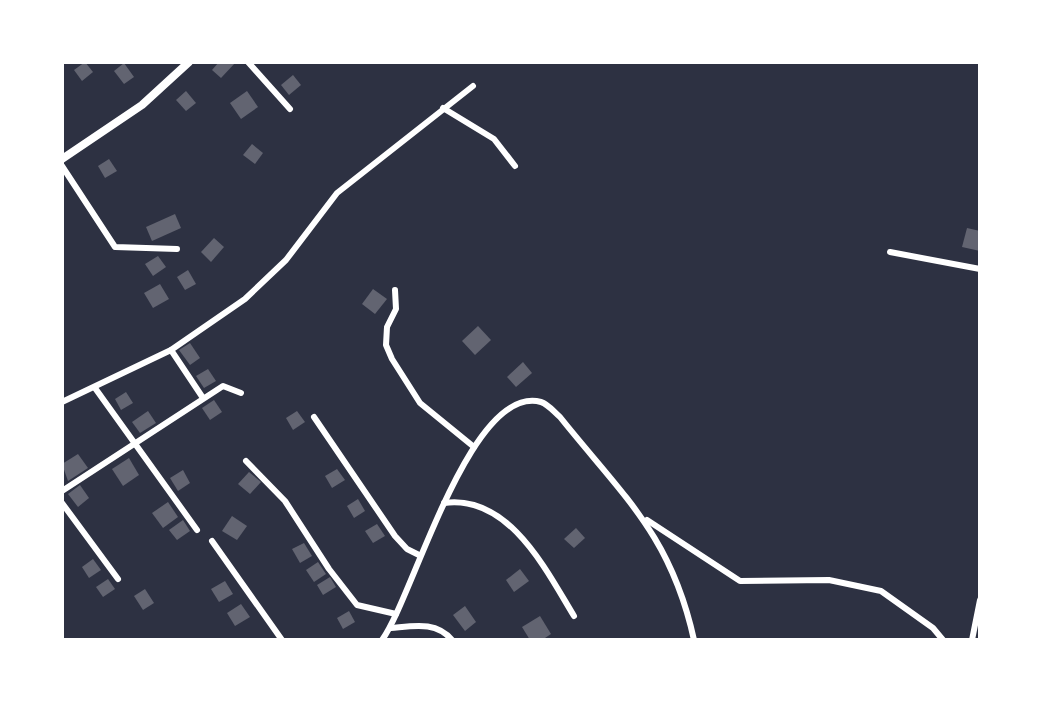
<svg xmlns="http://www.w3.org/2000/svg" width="1042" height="702" viewBox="0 0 1042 702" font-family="Inter,sans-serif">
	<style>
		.building { fill: #626471 }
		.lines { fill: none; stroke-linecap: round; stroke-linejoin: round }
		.minor { stroke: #fff; stroke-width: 6 }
		.secondary { stroke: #fff; stroke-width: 8 }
	</style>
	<rect width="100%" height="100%" fill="#2d3142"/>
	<g class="building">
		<polygon points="85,62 93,72 82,81 74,70"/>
		<polygon points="219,62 236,62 221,78 212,70"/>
		<polygon points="124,63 134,77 124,84 114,71"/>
		<polygon points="293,75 301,85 289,95 281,85"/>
		<polygon points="186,91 196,103 186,111 176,100"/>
		<polygon points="247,91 258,107 241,119 230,103"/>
		<polygon points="252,144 263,153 255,164 243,155"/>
		<polygon points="109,159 117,171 105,178 98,166"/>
		<polygon points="175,214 181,228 152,241 146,227"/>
		<polygon points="967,228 980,231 980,251 962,247"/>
		<polygon points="214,238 224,247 211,262 201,252"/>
		<polygon points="158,256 166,267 153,276 145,264"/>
		<polygon points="188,270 196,284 185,290 177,277"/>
		<polygon points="160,284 169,299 153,308 144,293"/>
		<polygon points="373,289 387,299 375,314 362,304"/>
		<polygon points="478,326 491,340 475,355 462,341"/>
		<polygon points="190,343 200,358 190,365 179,350"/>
		<polygon points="523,362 532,373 516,387 507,377"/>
		<polygon points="208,369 216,381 204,388 196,376"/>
		<polygon points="126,392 133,403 121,410 115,399"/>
		<polygon points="214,400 222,412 210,420 202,408"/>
		<polygon points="148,411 156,423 140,433 132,422"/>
		<polygon points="297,411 305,422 293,430 286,418"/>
		<polygon points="78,454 88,468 68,481 62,464"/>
		<polygon points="129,458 139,475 123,486 112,469"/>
		<polygon points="337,469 345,480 332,488 325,476"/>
		<polygon points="183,470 190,483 178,491 170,478"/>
		<polygon points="249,472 261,482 250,494 238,484"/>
		<polygon points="80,485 89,498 78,507 68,494"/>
		<polygon points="358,499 365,511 354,518 347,506"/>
		<polygon points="168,502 178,517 163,528 152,513"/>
		<polygon points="232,516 247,526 237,540 222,531"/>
		<polygon points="183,520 190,531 177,540 169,530"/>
		<polygon points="377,524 385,536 373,543 365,531"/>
		<polygon points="576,528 585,538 574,548 564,539"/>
		<polygon points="304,543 312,556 300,563 292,549"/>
		<polygon points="93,559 101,570 89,578 82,567"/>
		<polygon points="318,562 326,574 314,582 306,570"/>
		<polygon points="520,569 529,581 514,592 506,580"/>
		<polygon points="330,577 336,587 323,595 317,585"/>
		<polygon points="108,579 115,589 103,597 96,587"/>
		<polygon points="225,581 233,594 219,602 211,589"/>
		<polygon points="145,589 154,603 143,610 134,596"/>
		<polygon points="241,604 250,617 235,626 227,613"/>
		<polygon points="465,606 476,622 465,631 453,615"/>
		<polygon points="349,611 355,622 343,629 337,618"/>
		<polygon points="540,616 551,634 542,640 530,640 522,627"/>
	</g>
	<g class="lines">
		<g class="minor">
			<polyline points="248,62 290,109"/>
			<polyline points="443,108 494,139 515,166"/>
			<polyline points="62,166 115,247 177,249"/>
			<polyline points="890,252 980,269"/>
			<polyline points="395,290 396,309 387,327 386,345 392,359 420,403 474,447"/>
			<polyline points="171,350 203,398"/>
			<polyline points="95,388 197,530"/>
			<polyline points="62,402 171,350 245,299 286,260 337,193 473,86"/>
			<polyline points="314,417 395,536 407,549 419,555"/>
			<polyline points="246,461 285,501 329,569 357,605 396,614"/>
			<polyline points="62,491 223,386 241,393"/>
			<polyline points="62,503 118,579"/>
			<path d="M444,503C509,494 546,570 574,616"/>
			<polyline points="647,520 740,581 829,580 881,591 933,628 943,640"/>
			<polyline points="212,541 282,640"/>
			<path d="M391,628C414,626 436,621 452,640"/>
			<path d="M382,640C413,598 470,383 541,402C548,404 554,412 560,417C623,496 671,535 694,640"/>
			<polyline points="972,640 980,600"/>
		</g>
		<polyline class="secondary" points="62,159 142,105 189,62"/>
	</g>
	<rect width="1042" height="702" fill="none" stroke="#ffffff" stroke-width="128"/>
</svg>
